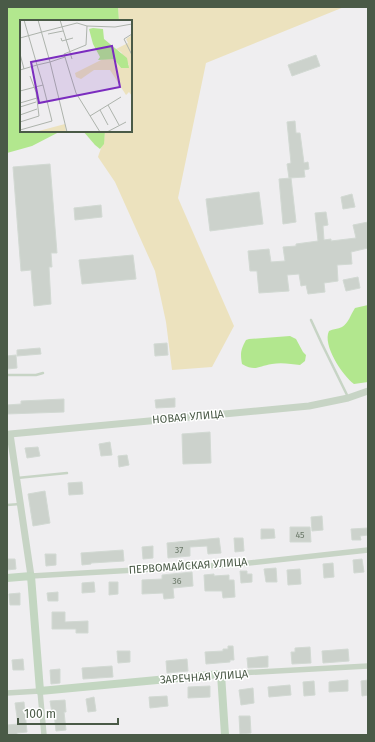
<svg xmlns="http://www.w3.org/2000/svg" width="375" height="742" viewBox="0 0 375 742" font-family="'Fira Sans',sans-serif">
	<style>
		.green { fill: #ece2be }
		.water { fill: #b2e78e }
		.building { fill: #ccd2cc; stroke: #d2d9d3 }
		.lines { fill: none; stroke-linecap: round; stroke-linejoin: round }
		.service { stroke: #c7d4c5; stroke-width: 2.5 }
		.minor { stroke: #c7d4c5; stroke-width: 5.5 }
		.tertiary { stroke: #c7d4c5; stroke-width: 7 }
		.secondary { stroke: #c3d6c1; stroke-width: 8 }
		.labels { text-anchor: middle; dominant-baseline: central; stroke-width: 3; stroke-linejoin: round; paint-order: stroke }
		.number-label { font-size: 9px; fill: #6a7868 }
		.street-label { font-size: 11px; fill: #4a5a47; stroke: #fff }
		.inset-road { fill: none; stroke: #adb3ac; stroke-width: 1 }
		.view { fill: #7b2cbf; fill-opacity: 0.15; stroke: #7b2cbf; stroke-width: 2 }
		.inset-edge { fill: none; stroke: #4a5a47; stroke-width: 2 }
	</style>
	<rect width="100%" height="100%" fill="#efeef0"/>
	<path class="green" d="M118,7H344L206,63L178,198L234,326L212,367L172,370L166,322L155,271L115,182L98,157C101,147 105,141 105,131H131V21H119Z"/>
	<g class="water">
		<polygon points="7,7 118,7 119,21 21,21 21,131 61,131 32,146 7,153"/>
		<polygon points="83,131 105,131 104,144 100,149 95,145"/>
		<path d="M368,305V382L354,384C343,376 322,345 329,331C333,329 338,329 342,327C348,324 351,314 355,308Z"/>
		<path d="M290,336L296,339L303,352L306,355L305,361L300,365C292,364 281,362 272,364C258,366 256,372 242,364C240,353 241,349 246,340L249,339Z"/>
	</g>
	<g class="building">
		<polygon points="316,55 320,66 292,76 288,65"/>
		<polygon points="295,121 296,133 300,133 304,163 308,162 309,169 304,170 305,177 289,178 287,164 291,163 287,122"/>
		<polygon points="50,164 57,253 51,253 52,267 49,267 51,304 34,306 31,270 21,271 13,167"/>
		<polygon points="291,178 296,222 283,224 279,179"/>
		<polygon points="259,192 263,224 210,231 206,199"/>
		<polygon points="352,194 355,207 343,209 341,197"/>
		<polygon points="101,205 102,217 75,220 74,208"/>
		<polygon points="326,212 328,225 323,226 324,240 331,239 331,241 356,238 353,225 368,222 368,248 351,252 352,264 337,265 338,281 324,283 325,292 308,294 306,285 301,286 299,274 287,275 289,291 259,293 257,271 250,271 248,251 269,249 271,262 285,261 283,247 296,246 296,244 318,241 315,213"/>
		<polygon points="133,255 136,279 82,284 79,260"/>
		<polygon points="358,277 360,288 346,291 343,280"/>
		<polygon points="167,343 168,355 155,356 154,344"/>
		<polygon points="40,348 41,354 17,356 17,350"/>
		<polygon points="16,355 17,368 7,369 7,356"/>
		<polygon points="175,398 175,407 156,408 155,400"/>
		<polygon points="64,399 64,412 7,414 7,405 21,404 21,401"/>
		<polygon points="210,432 211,463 183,464 182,434"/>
		<polygon points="110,442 112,455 101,456 99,444"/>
		<polygon points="38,447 40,456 27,458 25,448"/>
		<polygon points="127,455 129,465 119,467 118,456"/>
		<polygon points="82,482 83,494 69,495 68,483"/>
		<polygon points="45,491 50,523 33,526 28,494"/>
		<polygon points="322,516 323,530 312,531 311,517"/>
		<polygon points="290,527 310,527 311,542 290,542"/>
		<polygon points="368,528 368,535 360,536 361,540 352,540 351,529"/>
		<polygon points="261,529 274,529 275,538 261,539"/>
		<polygon points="219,538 221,553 208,554 207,546 190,547 190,556 168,558 167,543"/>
		<polygon points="234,538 243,538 244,551 235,552"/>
		<polygon points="153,546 153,558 143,559 142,547"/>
		<polygon points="123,550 124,561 91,563 91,564 82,565 81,553"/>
		<polygon points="45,554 56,554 56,565 46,566"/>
		<polygon points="7,559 15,559 16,569 7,570"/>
		<polygon points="362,559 364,572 354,573 353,560"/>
		<polygon points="333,563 334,577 324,578 323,564"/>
		<polygon points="276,568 277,582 266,582 264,569"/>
		<polygon points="300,569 301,584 288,585 287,570"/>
		<polygon points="240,571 247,571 247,574 252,574 252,582 241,583"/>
		<polygon points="192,572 193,586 173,588 174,598 164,599 163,593 142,594 142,580 162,579 162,575"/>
		<polygon points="214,574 214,576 229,575 229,580 234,580 235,597 223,598 222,591 205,591 204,575"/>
		<polygon points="94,582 95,592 82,593 82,583"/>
		<polygon points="109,582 118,582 118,594 109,595"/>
		<polygon points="58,592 58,601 48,601 47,593"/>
		<polygon points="20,593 20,605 10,605 9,594"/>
		<polygon points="52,612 65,612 65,622 88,621 88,633 76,633 76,629 52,629"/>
		<polygon points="228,646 233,646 234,660 230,660 230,662 206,664 205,652 223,651 223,649 228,649"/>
		<polygon points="310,647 311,663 292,664 291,652 295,652 295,648"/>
		<polygon points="348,649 349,661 323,663 322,651"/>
		<polygon points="117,651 130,651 130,662 118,663"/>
		<polygon points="268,656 268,667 248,668 247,658"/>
		<polygon points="23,659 24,670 13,670 12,660"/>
		<polygon points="187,659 188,671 167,673 166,661"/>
		<polygon points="112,666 113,677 83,679 82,668"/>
		<polygon points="60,669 60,683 51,684 50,670"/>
		<polygon points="348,680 348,691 329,692 329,682"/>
		<polygon points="368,680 368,695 362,696 361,681"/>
		<polygon points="314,681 315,695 304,696 303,682"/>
		<polygon points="290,685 291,695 269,697 268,687"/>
		<polygon points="210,686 210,697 188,698 188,687"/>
		<polygon points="253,688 254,703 241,705 239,690"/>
		<polygon points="167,696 168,706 150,708 149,697"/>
		<polygon points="94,697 96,711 88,712 86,699"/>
		<polygon points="65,700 66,712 64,712 66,730 56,731 54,713 52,713 50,701"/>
		<polygon points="24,702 27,732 17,733 17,735 7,735 7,725 18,724 15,703"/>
		<polygon points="239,716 250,716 251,733 240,734"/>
	</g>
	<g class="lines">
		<g class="service">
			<polyline points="311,320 322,344 348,397"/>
			<polyline points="7,375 36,375 43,373"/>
			<polyline points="17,478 67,473"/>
			<polyline points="7,505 20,504"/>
		</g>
		<g class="minor">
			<polyline points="31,576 240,564 368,550"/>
			<polyline points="221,674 368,666"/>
			<polyline points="7,693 40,691 44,735"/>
		</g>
		<polyline class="tertiary" points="31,576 10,434 309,406 348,398 368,391"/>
		<polyline class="secondary" points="7,578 31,576 40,691 221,674 225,735"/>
	</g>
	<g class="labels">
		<g class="number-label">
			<text x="300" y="535">45</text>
			<text x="179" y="550">37</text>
			<text x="177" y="581">36</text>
		</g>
		<g class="street-label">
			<text transform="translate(188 417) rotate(-5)">НОВАЯ УЛИЦА</text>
			<text transform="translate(188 566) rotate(-4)">ПЕРВОМАЙСКАЯ УЛИЦА</text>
			<text transform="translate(204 677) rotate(-4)">ЗАРЕЧНАЯ УЛИЦА</text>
		</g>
	</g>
	<g transform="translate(20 20)">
		<rect width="112" height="112" fill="#efeef0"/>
		<path d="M112,15V76L109,72L106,75L90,50H74L61,59L56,57L55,53L83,39H94L101,48L109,45L101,32L96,29L108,23L106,19ZM45,104L46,112H15Z" fill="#ece2be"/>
		<path d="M73,8L83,9L84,19L107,38L109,48H101L94,39L78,40L80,37L73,24L69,9Z" fill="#b2e78e"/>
		<path class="inset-road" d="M40,0L52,39M67,6L66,25L44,34L56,73L80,112M22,12L57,3L67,6L95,7L112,4M28,14L43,11M112,14L104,19L112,35M0,18L22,12M41,18L42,21L53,18M0,34L4,49M45,37L30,42L47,112M0,50L17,45L4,0M0,71L23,65L17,45L30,42L18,0M0,83L17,78M88,85L99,105M0,87L16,82M80,90L88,105M0,95L17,89M70,96L101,77M0,102L19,96L16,72L10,56M0,110L32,101L23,65M87,112L106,102"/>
		<path class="view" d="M92,26L100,67L19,83L11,42Z"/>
		<rect width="112" height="112" class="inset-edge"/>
	</g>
	<rect width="375" height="742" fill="none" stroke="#4a5a47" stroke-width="16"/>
	<path d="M18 718v6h100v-6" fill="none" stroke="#4a5a47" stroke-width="2"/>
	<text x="24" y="718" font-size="12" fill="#4a5a47" stroke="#ffffff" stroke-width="3" paint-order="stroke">100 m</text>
</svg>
